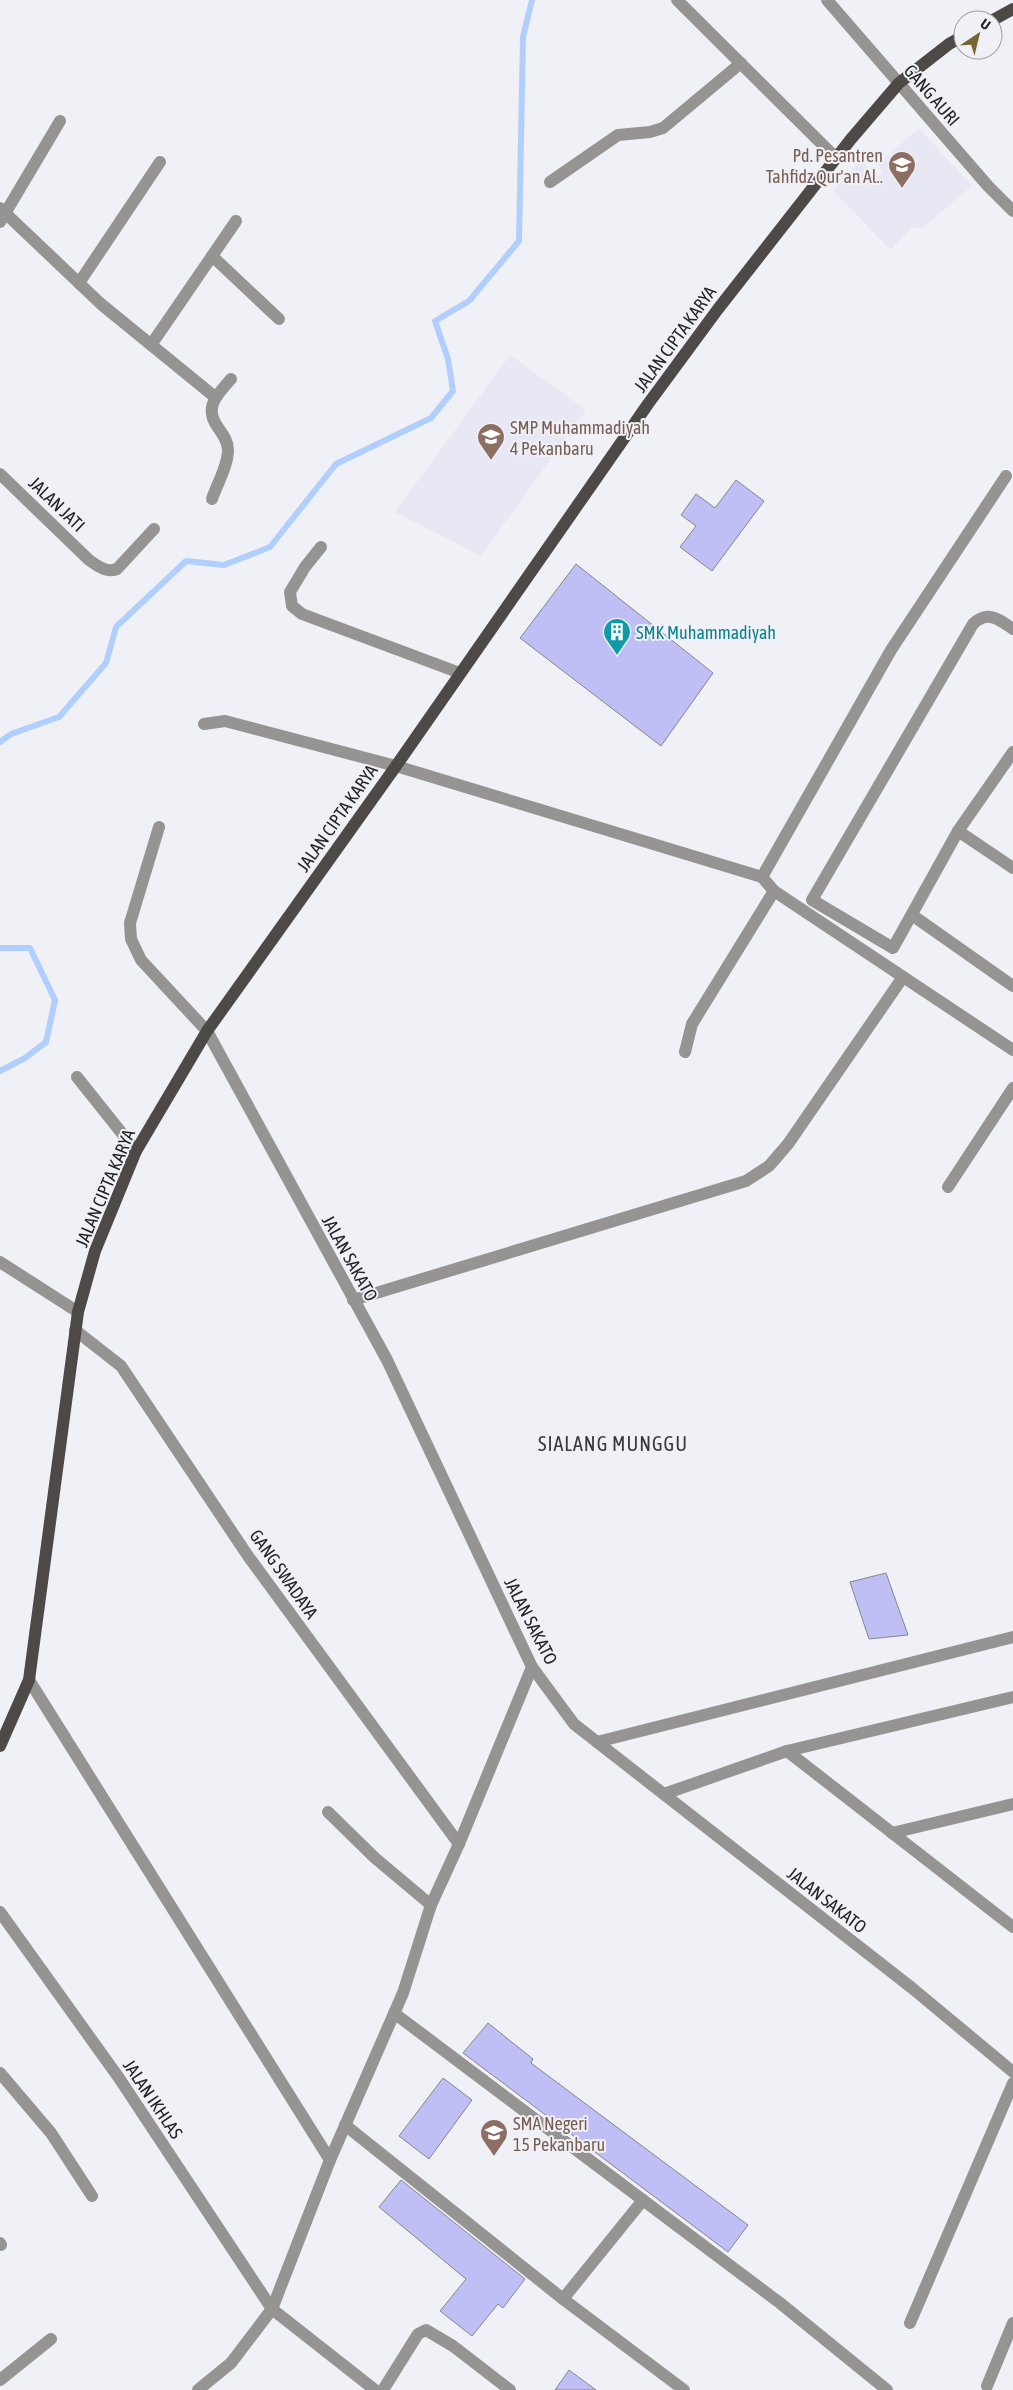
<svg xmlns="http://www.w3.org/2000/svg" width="1013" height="2390" viewBox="0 0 1013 2390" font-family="'Asap Condensed',sans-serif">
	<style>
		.built { fill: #e8e8f5 }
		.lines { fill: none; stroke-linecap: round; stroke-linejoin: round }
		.stream { stroke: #b0cfff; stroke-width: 6 }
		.building { fill: #c0bff5; stroke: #86868b }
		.minor { stroke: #969393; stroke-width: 12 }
		.major { stroke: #4d4947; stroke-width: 12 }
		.labels { text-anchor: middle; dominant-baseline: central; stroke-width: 4; stroke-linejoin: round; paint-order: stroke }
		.street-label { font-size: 18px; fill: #242426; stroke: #f0f1f6 }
		.education-label { font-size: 18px; fill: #785e54; stroke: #f0f1f6; text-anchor: start }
		.culture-label { font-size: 18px; fill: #0d838f; stroke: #f0f1f6; text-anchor: start }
		.quarter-label { font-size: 20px; letter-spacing: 1px; fill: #37373c; stroke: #f0f1f6 }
	</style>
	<rect width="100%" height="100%" fill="#f0f1f6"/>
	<g class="built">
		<polygon points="919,128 972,186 921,229 912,227 891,250 833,191 861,160 877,179 882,172 878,164"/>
		<polygon points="510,355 586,410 481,556 395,512"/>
	</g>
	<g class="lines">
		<g class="stream">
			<polyline points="0,742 11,734 59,717 106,663 116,627 186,561 224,565 270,547 336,464 431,418 453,391 448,359 435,321 469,301 519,241 523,37 532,0"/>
			<polyline points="0,948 30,948 55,1000 46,1042 25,1058 0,1071"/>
		</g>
	</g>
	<g class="building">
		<polygon points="736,480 764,501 712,571 680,547 696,526 681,515 696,494 715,508"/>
		<polygon points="576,564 713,673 661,746 520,638"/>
		<polygon points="886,1573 908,1635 869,1639 850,1582"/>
		<polygon points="488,2023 533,2059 531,2063 748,2225 728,2252 463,2053"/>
		<polygon points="443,2078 472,2100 429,2159 399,2136"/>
		<polygon points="401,2180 525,2279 503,2308 498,2304 472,2336 440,2311 466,2279 379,2207"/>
		<polygon points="569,2370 596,2390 555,2390"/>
	</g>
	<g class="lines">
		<g class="minor">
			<polyline points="677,0 836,158"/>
			<polyline points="827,0 988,186 1013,211"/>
			<polyline points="550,182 618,135 650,132 663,128 741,63"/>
			<polyline points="0,208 101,304 215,397"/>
			<polyline points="0,222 60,121"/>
			<polyline points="212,256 279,319"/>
			<polyline points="79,283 160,162"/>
			<polyline points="151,345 236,221"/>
			<path d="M0,474L89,560C98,566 106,573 117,569L154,529"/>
			<path d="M212,499C217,484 228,466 228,450C228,442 224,436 219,429C203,408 216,396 231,379"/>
			<polyline points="321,547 305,567 290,592 292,606 302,614 460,673"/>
			<path d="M1013,629C999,619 988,610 973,624L812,900L893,948L958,831L1013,752"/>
			<polyline points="204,724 225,721 396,766 762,877 774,891 1013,1050"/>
			<polyline points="159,827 130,923 131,939 141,960 207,1031 387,1360 532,1667 574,1724 912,1988 1013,2072"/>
			<polyline points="958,831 1013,868"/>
			<polyline points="762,877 891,650 1006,476"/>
			<polyline points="912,915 1013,986"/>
			<polyline points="685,1052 692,1024 774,891"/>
			<polyline points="77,1077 136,1151"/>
			<polyline points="948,1187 1013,1088"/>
			<polyline points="0,1262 78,1312"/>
			<polyline points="353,1300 746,1181 769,1166 788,1144 903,977"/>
			<polyline points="75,1330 121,1366 248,1556 459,1844"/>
			<polyline points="29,1680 330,2160 272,2309 231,2363 198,2390"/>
			<polyline points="597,1742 1013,1637"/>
			<polyline points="787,1751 1013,1927"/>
			<polyline points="664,1794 787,1751 1013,1697"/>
			<polyline points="328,1812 375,1858 431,1905"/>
			<polyline points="892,1833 1013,1804"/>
			<polyline points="0,1912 119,2078 272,2309 375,2390"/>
			<polyline points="394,2013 780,2303 887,2390"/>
			<polyline points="0,2073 51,2133 92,2196"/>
			<polyline points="345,2125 563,2299 643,2200"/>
			<polyline points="330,2160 403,1993 431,1905 459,1844 532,1667"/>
			<polyline points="0,2243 1,2245"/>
			<polyline points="563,2299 684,2390"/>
			<polyline points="910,2323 1013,2083"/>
			<polyline points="0,2380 51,2339"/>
			<polyline points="987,2386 1013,2323"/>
			<polyline points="383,2390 418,2334 426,2330 453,2346 510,2390"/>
		</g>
		<g class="major">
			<polyline points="993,20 1013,9"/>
			<polyline points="0,1746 29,1680 78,1312 95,1251 136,1151 207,1031 396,766 648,404 718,309 851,139 899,83 949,44 963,36"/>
		</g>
	</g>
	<defs>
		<symbol id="university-pin" viewBox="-11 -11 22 30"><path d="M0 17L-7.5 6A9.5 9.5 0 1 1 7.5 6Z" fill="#8d6e63" stroke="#f0f1f6"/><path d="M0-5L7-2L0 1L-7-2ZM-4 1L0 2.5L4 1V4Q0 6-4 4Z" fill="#fff"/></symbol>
		<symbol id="school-pin" viewBox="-11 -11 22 30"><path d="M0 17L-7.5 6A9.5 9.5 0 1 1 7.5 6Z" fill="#8d6e63" stroke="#f0f1f6"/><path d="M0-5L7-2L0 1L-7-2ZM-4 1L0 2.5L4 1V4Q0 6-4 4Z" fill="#fff"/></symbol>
		<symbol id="building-pin" viewBox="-11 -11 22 30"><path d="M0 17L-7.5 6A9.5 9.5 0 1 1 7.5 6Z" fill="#0f9aa8" stroke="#f0f1f6"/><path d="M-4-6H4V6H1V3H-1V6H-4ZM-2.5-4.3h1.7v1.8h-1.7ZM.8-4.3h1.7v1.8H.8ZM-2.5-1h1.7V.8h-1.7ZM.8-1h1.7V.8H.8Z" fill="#fff"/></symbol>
	</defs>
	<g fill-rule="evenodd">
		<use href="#university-pin" x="886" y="149" width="32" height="43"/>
		<use href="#school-pin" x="475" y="421" width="32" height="43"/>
		<use href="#building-pin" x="601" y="616" width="32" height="43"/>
		<use href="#school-pin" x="478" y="2117" width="32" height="43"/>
	</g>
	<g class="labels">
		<g class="street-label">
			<text transform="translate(932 95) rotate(49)">GANG AURI</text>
			<text transform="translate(675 339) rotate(-54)">JALAN CIPTA KARYA</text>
			<text transform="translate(57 504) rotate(44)">JALAN JATI</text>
			<text transform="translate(337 818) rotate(-55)">JALAN CIPTA KARYA</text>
			<text transform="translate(105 1188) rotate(-67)">JALAN CIPTA KARYA</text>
			<text transform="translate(350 1258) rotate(61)">JALAN SAKATO</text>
			<text transform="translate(284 1574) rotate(55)">GANG SWADAYA</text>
			<text transform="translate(531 1621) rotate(63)">JALAN SAKATO</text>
			<text transform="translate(827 1900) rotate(38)">JALAN SAKATO</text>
			<text transform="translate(153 2099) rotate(56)">JALAN IKHLAS</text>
		</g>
		<g class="education-label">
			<text x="883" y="155" text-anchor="end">Pd. Pesantren<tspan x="883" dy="21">Tahfidz Qur'an Al..</tspan></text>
			<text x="510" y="427">SMP Muhammadiyah<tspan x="510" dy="21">4 Pekanbaru</tspan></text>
			<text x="513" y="2123">SMA Negeri<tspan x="513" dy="21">15 Pekanbaru</tspan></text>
		</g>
		<g class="culture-label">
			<text x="636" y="632">SMK Muhammadiyah</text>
		</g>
		<g class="quarter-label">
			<text x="613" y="1443">SIALANG MUNGGU</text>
		</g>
	</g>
	<g transform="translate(978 35) rotate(35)"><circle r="24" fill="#f0f1f6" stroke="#9e9fa3"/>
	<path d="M0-4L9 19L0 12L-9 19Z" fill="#766633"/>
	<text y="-8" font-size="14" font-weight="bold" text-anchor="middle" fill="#242426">U</text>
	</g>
</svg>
